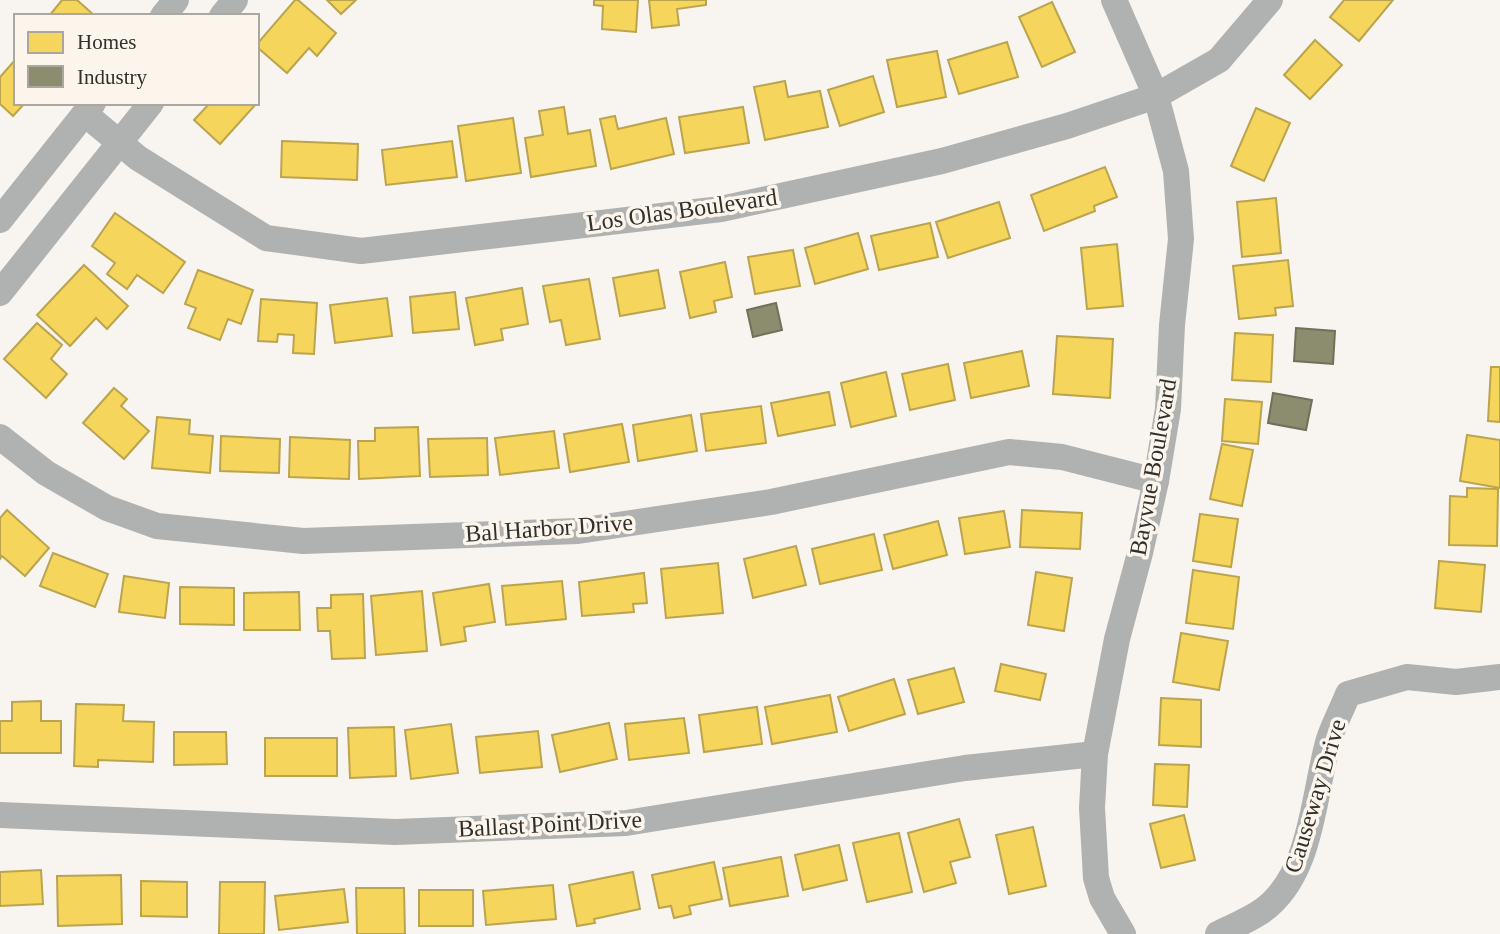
<svg xmlns="http://www.w3.org/2000/svg" width="1500" height="934" viewBox="0 0 1500 934" font-family="'Times New Roman',serif">
	<style>
		.homes { fill: #f6d55c; stroke: #bba44e; stroke-width: 2 }
		.industry { fill: #8c8c6e; stroke: #71705a; stroke-width: 2 }
		.lines { fill: none; stroke-linecap: round; stroke-linejoin: round }
		.street { stroke: #b0b1b1; stroke-width: 26 }
		.labels { text-anchor: middle; dominant-baseline: central; stroke-width: 7; stroke-linejoin: round; paint-order: stroke }
		.street-label { font-size: 24px; fill: #32302c; stroke: #fbf5ec }
	</style>
	<rect width="100%" height="100%" fill="#f8f4f0"/>
	<g class="homes">
		<polygon points="62,0 77,0 95,16 49,16"/>
		<polygon points="295,0 298,0 336,33 317,56 309,48 287,73 257,47 257,44"/>
		<polygon points="327,0 356,0 341,14"/>
		<polygon points="594,0 638,0 636,32 602,29 603,6 594,5"/>
		<polygon points="649,0 706,0 706,5 677,9 679,25 652,28"/>
		<polygon points="1344,0 1393,0 1359,41 1330,17"/>
		<polygon points="1052,2 1075,52 1042,67 1019,17"/>
		<polygon points="1315,40 1342,65 1310,99 1284,75"/>
		<polygon points="1007,42 1018,77 959,94 948,60"/>
		<polygon points="937,51 946,97 897,107 887,60"/>
		<polygon points="16,59 16,103 25,103 13,116 0,104 0,77"/>
		<polygon points="873,76 884,112 840,126 828,90"/>
		<polygon points="785,81 788,97 820,91 828,127 765,140 754,87"/>
		<polygon points="210,103 257,103 220,144 194,120"/>
		<polygon points="564,107 568,134 590,130 596,166 531,177 525,138 543,135 539,111"/>
		<polygon points="743,107 749,143 685,153 679,117"/>
		<polygon points="1256,108 1290,123 1264,181 1231,166"/>
		<polygon points="615,116 618,129 666,118 674,154 611,169 600,119"/>
		<polygon points="513,118 521,173 466,181 458,126"/>
		<polygon points="282,141 358,144 357,180 281,177"/>
		<polygon points="452,141 457,177 386,185 382,150"/>
		<polygon points="1105,167 1117,197 1094,206 1095,211 1044,231 1031,195"/>
		<polygon points="1276,198 1281,253 1242,257 1237,202"/>
		<polygon points="999,202 1010,238 948,258 936,222"/>
		<polygon points="115,213 185,262 163,293 137,275 127,289 107,274 115,263 92,246"/>
		<polygon points="930,223 938,257 879,270 871,236"/>
		<polygon points="858,233 868,269 815,284 805,248"/>
		<polygon points="1117,244 1123,306 1087,309 1081,248"/>
		<polygon points="793,250 800,286 755,294 748,257"/>
		<polygon points="1288,260 1293,306 1275,308 1276,315 1239,319 1233,266"/>
		<polygon points="725,262 732,297 714,301 716,312 690,318 680,272"/>
		<polygon points="84,265 128,306 107,329 96,318 70,346 37,315"/>
		<polygon points="198,270 253,290 241,324 228,319 220,340 188,328 196,308 185,304"/>
		<polygon points="658,270 665,308 620,316 613,278"/>
		<polygon points="589,279 600,339 566,345 561,320 550,322 543,286"/>
		<polygon points="522,288 528,324 501,329 503,340 475,345 466,298"/>
		<polygon points="455,292 459,329 413,333 410,297"/>
		<polygon points="387,298 392,336 335,343 330,305"/>
		<polygon points="261,299 317,303 314,354 293,353 294,335 278,334 277,342 258,341"/>
		<polygon points="37,323 62,345 51,359 67,374 46,398 4,359"/>
		<polygon points="1235,333 1273,335 1271,382 1232,380"/>
		<polygon points="1057,336 1113,339 1110,398 1053,394"/>
		<polygon points="1022,351 1029,386 971,398 964,363"/>
		<polygon points="948,364 955,400 910,410 902,374"/>
		<polygon points="1491,367 1500,367 1500,422 1488,421"/>
		<polygon points="886,372 896,416 851,427 841,383"/>
		<polygon points="114,388 127,399 121,406 149,431 124,459 83,423"/>
		<polygon points="829,392 835,425 778,436 771,403"/>
		<polygon points="1225,399 1262,402 1258,444 1222,441"/>
		<polygon points="761,406 766,443 706,451 701,414"/>
		<polygon points="691,415 697,451 638,461 633,425"/>
		<polygon points="157,417 190,420 189,434 213,436 210,473 152,468"/>
		<polygon points="622,424 629,462 570,472 564,434"/>
		<polygon points="418,427 420,476 359,479 358,441 375,441 375,428"/>
		<polygon points="554,431 559,468 500,475 495,438"/>
		<polygon points="1467,435 1500,440 1500,488 1460,481"/>
		<polygon points="221,436 280,439 279,473 220,471"/>
		<polygon points="290,437 350,440 349,479 289,477"/>
		<polygon points="487,438 488,475 430,477 428,439"/>
		<polygon points="1222,444 1253,450 1242,506 1210,499"/>
		<polygon points="1467,488 1498,489 1497,546 1449,545 1450,496 1467,497"/>
		<polygon points="7,510 49,548 25,576 2,556 0,559 0,518"/>
		<polygon points="1022,510 1082,513 1080,549 1020,547"/>
		<polygon points="1004,511 1010,547 965,554 959,518"/>
		<polygon points="1200,514 1238,519 1231,567 1193,561"/>
		<polygon points="938,521 947,555 893,569 884,535"/>
		<polygon points="874,534 882,570 820,584 812,549"/>
		<polygon points="796,546 806,585 753,598 744,559"/>
		<polygon points="53,553 108,574 95,607 40,586"/>
		<polygon points="1439,561 1485,565 1481,612 1435,608"/>
		<polygon points="718,563 723,613 666,618 661,569"/>
		<polygon points="1193,570 1239,577 1233,629 1186,623"/>
		<polygon points="1036,572 1072,578 1064,631 1028,625"/>
		<polygon points="644,573 647,603 633,604 634,612 582,616 579,582"/>
		<polygon points="124,576 169,583 165,618 119,612"/>
		<polygon points="562,581 566,619 506,625 502,586"/>
		<polygon points="489,584 495,622 464,627 466,641 441,645 433,593"/>
		<polygon points="180,587 234,588 234,625 180,624"/>
		<polygon points="422,591 427,651 376,655 371,596"/>
		<polygon points="299,592 300,630 244,630 244,593"/>
		<polygon points="363,594 365,658 332,659 330,631 318,631 317,608 331,608 331,595"/>
		<polygon points="1181,633 1228,641 1219,690 1173,682"/>
		<polygon points="1001,664 1046,674 1040,700 995,691"/>
		<polygon points="954,668 964,702 918,714 908,680"/>
		<polygon points="894,679 905,714 849,731 838,697"/>
		<polygon points="830,695 837,732 772,744 765,707"/>
		<polygon points="1161,698 1201,700 1201,747 1159,745"/>
		<polygon points="41,701 41,721 61,721 61,753 0,753 0,721 12,721 12,702"/>
		<polygon points="76,704 124,705 123,721 154,722 153,762 98,760 98,767 74,766"/>
		<polygon points="757,707 762,744 704,752 699,715"/>
		<polygon points="684,718 689,753 629,760 625,724"/>
		<polygon points="609,723 617,759 560,772 552,735"/>
		<polygon points="451,724 458,773 411,779 405,730"/>
		<polygon points="394,727 396,776 350,778 348,728"/>
		<polygon points="538,731 542,767 480,773 476,737"/>
		<polygon points="174,732 226,732 227,764 174,765"/>
		<rect x="265" y="738" width="72" height="38"/>
		<polygon points="1155,764 1189,765 1187,807 1153,805"/>
		<polygon points="1184,815 1195,860 1161,868 1150,824"/>
		<polygon points="959,819 970,857 950,862 956,883 924,892 908,833"/>
		<polygon points="1033,827 1046,886 1009,894 996,835"/>
		<polygon points="899,833 912,892 867,902 853,843"/>
		<polygon points="839,845 847,880 803,890 795,855"/>
		<polygon points="781,857 788,896 730,906 723,868"/>
		<polygon points="714,862 722,899 689,906 691,914 674,918 671,906 659,908 652,875"/>
		<polygon points="41,870 43,904 0,906 0,872"/>
		<polygon points="633,872 640,909 594,919 595,923 577,926 569,885"/>
		<polygon points="121,875 122,924 58,926 57,876"/>
		<polygon points="141,881 187,882 187,917 141,916"/>
		<polygon points="220,882 265,882 264,934 219,934"/>
		<polygon points="553,885 556,919 486,925 483,891"/>
		<polygon points="356,888 404,888 405,934 357,934"/>
		<polygon points="344,889 348,922 279,930 275,896"/>
		<rect x="419" y="890" width="54" height="36"/>
	</g>
	<g class="industry">
		<polygon points="776,303 782,330 753,337 747,310"/>
		<polygon points="1296,328 1335,331 1333,364 1294,361"/>
		<polygon points="1273,393 1312,400 1306,430 1268,423"/>
	</g>
	<g class="lines">
		<g class="street">
			<polyline points="1114,0 1156,96 1176,171 1181,239 1172,325 1168,409 1156,481 1140,553 1117,639 1095,754 1092,808 1096,878 1102,898 1123,934"/>
			<polyline points="163,16 176,0"/>
			<polyline points="222,16 235,0"/>
			<polyline points="85,114 138,158 266,238 361,251 721,209 942,161 1067,126 1156,96 1219,60 1270,0"/>
			<polyline points="0,220 93,103"/>
			<polyline points="0,293 151,103"/>
			<polyline points="0,437 46,473 107,508 157,526 303,541 578,531 771,502 1009,452 1062,457 1156,481"/>
			<polyline points="0,815 395,832 626,823 965,768 1095,754"/>
			<path d="M1218,934C1232,927 1249,920 1262,911C1313,875 1313,794 1329,739C1334,724 1342,709 1348,694L1407,677L1456,682L1500,677"/>
		</g>
	</g>
	<g class="labels">
		<g class="street-label">
			<text transform="translate(682 210) rotate(-8)">Los Olas Boulevard</text>
			<text transform="translate(1153 467) rotate(-80)">Bayvue Boulevard</text>
			<text transform="translate(549 528) rotate(-4)">Bal Harbor Drive</text>
			<text transform="translate(1315 796) rotate(-73)">Causeway Drive</text>
			<text transform="translate(550 824) rotate(-3)">Ballast Point Drive</text>
		</g>
	</g>
	<rect x="14" y="14" width="245" height="91" fill="#fbf5ec" stroke="#aba69f" stroke-width="2"/>
	<rect x="28" y="32" width="35" height="21" fill="#f6d55c" stroke="#aba69f" stroke-width="2"/>
	<text x="77" y="49" font-size="21" fill="#32302c">Homes</text>
	<rect x="28" y="66" width="35" height="21" fill="#8c8c6e" stroke="#aba69f" stroke-width="2"/>
	<text x="77" y="84" font-size="21" fill="#32302c">Industry</text>
</svg>
